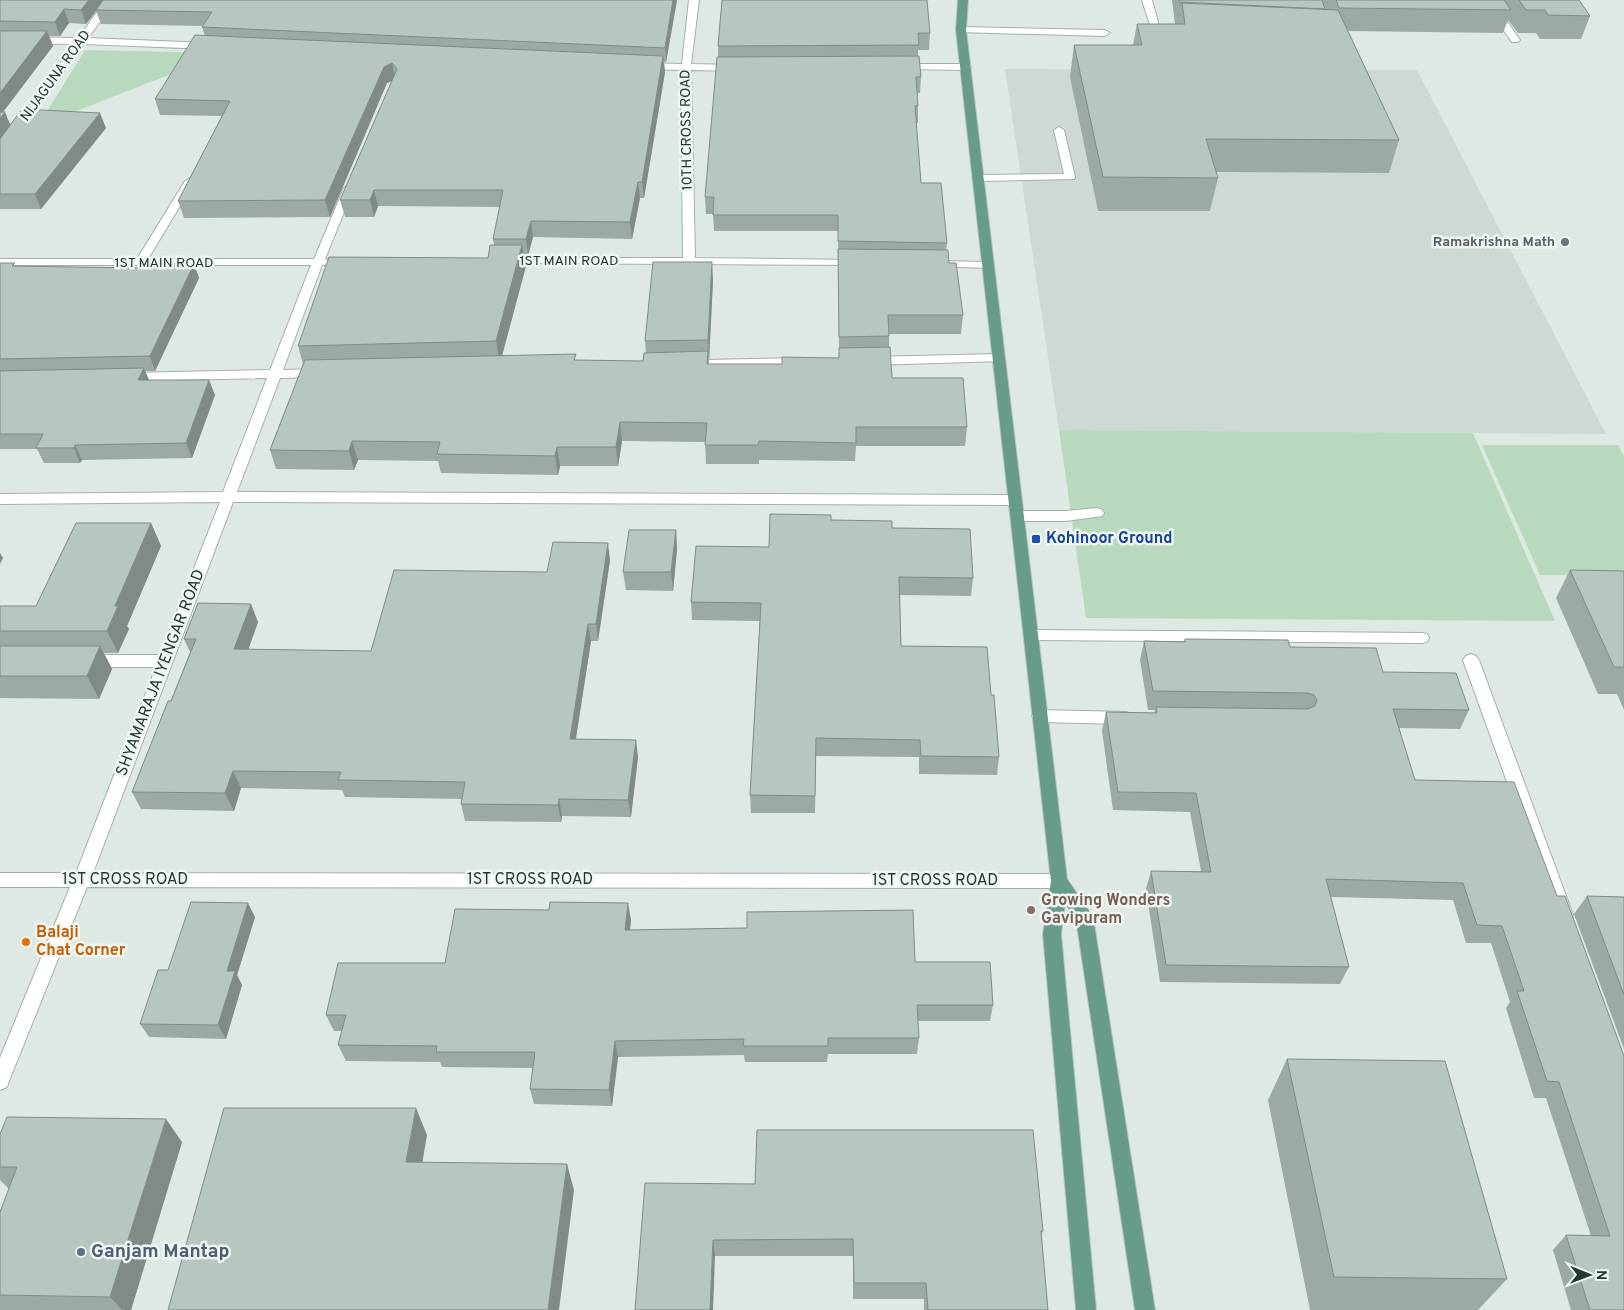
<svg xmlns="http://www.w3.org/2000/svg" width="1624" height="1310" viewBox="0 0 1624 1310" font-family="Overpass,sans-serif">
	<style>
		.built { fill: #cdd9d2 }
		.green { fill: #b9d9be }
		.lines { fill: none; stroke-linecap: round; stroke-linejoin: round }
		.minor-casing { stroke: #a2b0a9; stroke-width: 2 }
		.major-casing { stroke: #bcc3c1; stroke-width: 2 }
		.minor { fill: #fff; fill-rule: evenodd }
		.major { fill: #669c89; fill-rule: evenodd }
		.wall { fill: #9daaa4 }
		.shaded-wall { fill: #808b86 }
		.building { fill: #b7c6bf; stroke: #808b86 }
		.worship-dot { fill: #6b7280; stroke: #eff6f2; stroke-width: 2 }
		.transit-dot { fill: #1a4fb4; stroke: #eff6f2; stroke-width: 2 }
		.education-dot { fill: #8d6e63; stroke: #eff6f2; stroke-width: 2 }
		.food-dot { fill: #e8710a; stroke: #eff6f2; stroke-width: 2 }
		.service-dot { fill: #5c6f8a; stroke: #eff6f2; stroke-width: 2 }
		.labels { text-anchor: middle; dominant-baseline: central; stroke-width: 5; stroke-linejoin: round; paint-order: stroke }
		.far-street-label { font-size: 14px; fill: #21382f; stroke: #eff6f2 }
		.far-worship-label { font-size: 14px; font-weight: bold; fill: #5b616d; stroke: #eff6f2; text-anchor: end }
		.transit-label { font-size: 16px; font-weight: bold; fill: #164399; stroke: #eff6f2; text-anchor: start }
		.street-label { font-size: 16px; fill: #21382f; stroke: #eff6f2 }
		.education-label { font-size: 16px; font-weight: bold; fill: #785e54; stroke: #eff6f2; text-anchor: start }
		.food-label { font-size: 16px; font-weight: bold; fill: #c56008; stroke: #eff6f2; text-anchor: start }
		.near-service-label { font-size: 19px; font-weight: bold; fill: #4e5e75; stroke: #eff6f2; text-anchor: start }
	</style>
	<rect width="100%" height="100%" fill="#dfe9e3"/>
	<polygon class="built" points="1005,69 1417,70 1606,434 1059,430"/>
	<g class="green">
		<polygon points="85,50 225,53 38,126"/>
		<polygon points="1059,430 1473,433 1555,621 1086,618"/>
		<polygon points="1482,445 1618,445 1624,457 1624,575 1540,575"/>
	</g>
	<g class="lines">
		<defs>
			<g id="minor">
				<polygon points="106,0 116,0 88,38 208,43 213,46 208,49 84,44 4,154 0,155 0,145 74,44 0,43 0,37 78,38"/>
				<polygon points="689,0 699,0 691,64 735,65 740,68 735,71 691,70 695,258 858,260 864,263 862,265 500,263 498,261 500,259 504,258 683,258 681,70 643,69 638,66 643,63 682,64"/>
				<polygon points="1142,0 1152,0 1159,26 1171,28 1171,32 1152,31"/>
				<polygon points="1482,0 1492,0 1520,40 1518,42 1512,42"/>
				<polygon points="961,27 1105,30 1110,33 1105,36 958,32 958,28"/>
				<polygon points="901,64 966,64 971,67 966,70 898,69 898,65"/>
				<polygon points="1059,127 1064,130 1075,177 1074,179 978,181 973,178 978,175 1064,174 1054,130"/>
				<polygon points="190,178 195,181 148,259 314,259 344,188 349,185 354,188 325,259 332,262 330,264 322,265 283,370 318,369 324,373 318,377 280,378 237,492 1015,495 1020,497 1022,500 1020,503 1015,505 233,502 93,873 1059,874 1065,876 1067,881 1065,886 1059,888 87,887 9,1081 7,1087 0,1090 0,1058 70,887 0,887 0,873 76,873 156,667 89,667 84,665 81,661 84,657 89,655 160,655 220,502 0,504 0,494 223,492 267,378 126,381 120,377 126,373 270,370 311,265 0,265 0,259 137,259 185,181"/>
				<polygon points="936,261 988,262 994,265 988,268 932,266 930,264 932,262"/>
				<polygon points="999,354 1003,355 1005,358 1003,361 871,365 865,361 871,357"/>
				<polygon points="801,358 807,362 805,365 704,368 698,364 704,360"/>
				<polygon points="1097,508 1102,510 1104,513 1102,516 1066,521 1017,521 1012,519 1010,516 1012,513 1017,511 1066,511"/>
				<polygon points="1031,630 1422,633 1427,634 1429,638 1427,642 1422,643 1031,640 1026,639 1024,635 1026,631"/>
				<polygon points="1471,654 1476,656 1479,660 1573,915 1570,920 1564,922 1558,920 1555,915 1463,660 1466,656"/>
				<polygon points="1040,710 1126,712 1131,714 1134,718 1131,722 1126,724 1040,722 1035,720 1032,716 1035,712"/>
			</g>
			<polygon id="major" points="958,0 968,0 966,30 1067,879 1093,917 1155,1310 1135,1310 1076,919 1065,903 1061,934 1096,1310 1076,1310 1043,934 1051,881 956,30"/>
		</defs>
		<use href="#minor" class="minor-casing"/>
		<use href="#major" class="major-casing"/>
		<use href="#minor" class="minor"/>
		<use href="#major" class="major"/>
	</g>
	<g class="wall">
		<polygon points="0,0 677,0 666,62 664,62 665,72 644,198 640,198 632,239 533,237 528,256 524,256 526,266 502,356 576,360 643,361 646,353 645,341 713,280 709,364 782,364 839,358 838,231 714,231 713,214 706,214 705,197 718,57 718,46 722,0 930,33 929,50 918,50 918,56 921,77 920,93 917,93 918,106 918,123 916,123 921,183 947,243 946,250 963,315 961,334 889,334 889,347 892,378 967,427 965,446 856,446 855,461 759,460 759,464 706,464 705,442 622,441 618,466 560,466 558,475 441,473 438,461 358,460 354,470 276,469 270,450 303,364 298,346 488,258 494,245 493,239 500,207 378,206 374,217 345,217 340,200 392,81 387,83 330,217 184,218 178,201 222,116 160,115 155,99 205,36 202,27 203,26 101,24 96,11 86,24 69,23 60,36 49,36 53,46 3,112 11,125 106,128 41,209 0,209"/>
		<polygon points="1172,0 1579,0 1590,16 1581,39 1540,39 1536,33 1518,33 1508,20 1503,33 1348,31 1399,140 1389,173 1216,172 1218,178 1210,211 1098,211 1070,77 1074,45 1133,45 1137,24 1175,24"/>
		<polygon points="0,263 16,266 139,268 194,264 199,278 155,371 145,371 149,380 215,395 192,458 82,460 80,463 44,463 37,449 0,449"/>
		<polygon points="831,520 892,528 973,578 971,596 900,595 901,646 999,757 997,775 919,774 919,757 816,756 815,813 751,813 750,795 760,621 692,620 691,602 769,547"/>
		<polygon points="151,523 161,546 127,626 129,629 118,653 104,653 112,669 99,699 0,698 0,606 36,606"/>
		<polygon points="676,530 677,549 673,591 626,590 623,572"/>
		<polygon points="610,560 598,641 591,641 576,739 638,757 631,817 562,816 561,822 465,821 461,804 462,799 345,797 342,790 241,788 234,811 141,809 132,792 171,701 190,652 184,639 258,622 248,650 371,651 547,572"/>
		<polygon points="1570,570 1624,571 1624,710 1617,694 1598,694 1556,598"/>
		<polygon points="1185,639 1290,647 1383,672 1469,710 1460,729 1399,728 1415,780 1557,896 1624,1310 1571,1310 1553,1250 1566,1235 1591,1236 1546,1098 1534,1098 1506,1008 1510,1002 1491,943 1466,943 1453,900 1331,897 1349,967 1340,984 1160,982 1146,889 1151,871 1201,871 1190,812 1113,810 1102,731 1106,712 1154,713 1155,710 1148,710 1140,660 1144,641 1184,642"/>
		<polygon points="1587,896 1624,897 1624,1049 1574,914"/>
		<polygon points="255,917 237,975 242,985 226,1039 149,1037 140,1024 168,970"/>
		<polygon points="631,920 630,930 915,962 993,1005 990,1021 918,1021 919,1038 917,1054 828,1054 827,1062 745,1062 744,1055 618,1057 612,1106 534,1104 530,1089 533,1068 442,1067 440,1062 346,1061 338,1045 342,1031 334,1031 326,1015 445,963"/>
		<polygon points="1287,1059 1507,1279 1478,1310 1310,1310 1268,1100"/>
		<polygon points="0,1134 182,1142 131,1310 0,1310 0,1212 9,1189 0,1180"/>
		<polygon points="645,1183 1043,1231 1041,1236 1048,1310 924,1310 924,1299 853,1299 853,1256 715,1256"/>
	</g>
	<g class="shaded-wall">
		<polygon points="89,0 105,0 96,10 96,11 86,24 81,10"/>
		<polygon points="673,0 677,0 666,62 665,48"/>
		<polygon points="64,9 69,23 60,36 55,22"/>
		<polygon points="47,31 53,46 0,116 0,93"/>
		<polygon points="663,56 665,72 644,198 642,182"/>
		<polygon points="392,63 395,79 387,83 330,217 325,200 384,67"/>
		<polygon points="5,112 11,127 0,142 0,119"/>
		<polygon points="100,113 106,128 41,209 35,194"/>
		<polygon points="638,182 640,198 632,239 630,222"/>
		<polygon points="374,190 378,206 374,217 370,200"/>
		<polygon points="531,221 533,237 528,256 526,239"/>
		<polygon points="522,245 526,266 500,363 496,341"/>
		<polygon points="712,262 713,280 709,359 708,340"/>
		<polygon points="194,264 199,278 155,371 150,356"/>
		<polygon points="144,368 150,383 138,380"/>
		<polygon points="209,380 215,395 192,458 186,443"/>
		<polygon points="620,422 622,441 618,466 616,447"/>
		<polygon points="352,441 358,460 354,470 349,451"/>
		<polygon points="75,445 82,460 80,463 74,448"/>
		<polygon points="557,447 560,466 558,475 555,456"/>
		<polygon points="151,523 161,546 127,626 129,629 118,653 107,631 115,606"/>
		<polygon points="676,530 677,549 673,591 671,572"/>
		<polygon points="608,543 610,560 598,641 596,624"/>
		<polygon points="0,553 3,558 0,564"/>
		<polygon points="251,604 258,622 242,667 234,649"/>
		<polygon points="588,624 591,641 573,756 570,739"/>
		<polygon points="100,646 112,669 99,699 87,676"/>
		<polygon points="636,740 638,757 631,817 628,800"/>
		<polygon points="233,771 241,788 234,811 225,793"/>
		<polygon points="559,799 562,816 561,822 558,805"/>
		<polygon points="248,903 255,917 237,975 242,985 226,1039 218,1025 227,971"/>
		<polygon points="628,903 631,920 628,946 625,930"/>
		<polygon points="615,1041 618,1057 612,1106 609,1090"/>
		<polygon points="416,1108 427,1135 418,1188 406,1162"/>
		<polygon points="166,1119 182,1142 131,1310 122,1310 110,1297"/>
		<polygon points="567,1164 574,1190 559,1310 548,1310"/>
		<polygon points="713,1240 715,1256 713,1310 710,1310"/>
	</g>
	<g class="building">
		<polygon points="0,0 89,0 81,10 64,9 55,22 0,21"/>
		<polygon points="103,0 673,0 665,48 202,27 212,12 96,10"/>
		<polygon points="722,0 927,0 930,33 918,33 919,45 718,46"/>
		<polygon points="1179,0 1322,0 1325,9 1179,2"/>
		<polygon points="1336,0 1504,0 1511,10 1339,8"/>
		<polygon points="1519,0 1579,0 1590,16 1548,15 1545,10 1526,10"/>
		<polygon points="1182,3 1338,10 1399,140 1206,139 1218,178 1103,177 1074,45 1142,45 1137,24 1185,24"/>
		<polygon points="0,31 47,31 0,93"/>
		<polygon points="195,35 663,56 642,182 638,182 630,222 531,221 526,239 493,239 503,190 374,190 370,200 340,200 397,69 392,63 384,67 325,200 178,201 230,101 155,99"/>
		<polygon points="919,56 921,77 916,77 918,106 915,106 921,183 941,183 947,243 838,241 838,215 713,215 714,197 705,197 717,57"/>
		<polygon points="22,109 100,113 35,194 0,194 0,139"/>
		<polygon points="0,112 5,112 0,119"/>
		<polygon points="490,245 522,245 496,341 298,346 329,257 488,258"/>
		<polygon points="838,249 948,250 949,263 956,263 963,315 888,315 889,336 839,337"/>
		<polygon points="653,262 712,262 708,340 645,341"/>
		<polygon points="0,263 15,263 12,266 139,268 141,263 194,264 150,356 0,359"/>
		<polygon points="890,347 892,378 963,378 967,427 856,427 856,443 759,441 758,445 705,445 707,423 620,422 616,447 557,447 555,456 437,454 440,442 352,441 349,451 270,450 305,360 576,354 574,360 643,361 644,353 708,351 707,364 782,364 782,357 839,358 839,348"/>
		<polygon points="144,368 138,380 209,380 186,443 75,445 74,448 36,448 43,434 0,434 0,371"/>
		<polygon points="770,514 831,515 831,520 892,521 892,528 970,529 973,578 899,577 901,646 987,647 991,695 994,695 999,757 921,756 920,740 816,738 815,796 750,795 761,603 691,602 696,546 769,547"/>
		<polygon points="76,523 151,523 115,606 118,606 107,631 0,631 0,606 36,606"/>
		<polygon points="629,530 676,530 671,572 623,572"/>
		<polygon points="553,542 608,543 596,624 588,624 570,739 636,740 628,800 559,799 558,805 461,804 465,782 338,780 341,772 233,771 225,793 132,792 168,701 171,701 196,639 184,639 198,603 251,604 234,649 371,651 394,570 547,572"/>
		<polygon points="1570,570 1624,571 1624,667 1614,667"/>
		<polygon points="1185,639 1288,640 1290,647 1376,648 1383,672 1456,673 1469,710 1393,709 1415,780 1514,782 1557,896 1565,896 1624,1056 1624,1310 1590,1310 1566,1235 1610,1236 1559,1082 1547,1081 1517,991 1524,991 1502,926 1477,925 1463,883 1326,879 1349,967 1166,965 1151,871 1211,872 1196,793 1118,792 1106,712 1157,713 1156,707 1307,709 1315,706 1317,700 1314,695 1307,693 1153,691 1144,641 1185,642"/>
		<polygon points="0,646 100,646 87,676 0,676"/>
		<polygon points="1587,896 1624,897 1624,995"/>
		<polygon points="191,902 248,903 227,971 235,971 218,1025 140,1024 158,970 168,970"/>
		<polygon points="550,902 628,903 625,930 747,928 747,912 913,910 915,962 990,962 993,1005 917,1005 919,1038 828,1038 828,1046 743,1046 744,1039 615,1041 609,1090 530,1089 535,1052 436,1052 437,1046 338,1045 346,1015 326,1015 338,963 445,963 455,909 549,910"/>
		<polygon points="1287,1059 1445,1061 1507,1279 1334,1277"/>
		<polygon points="224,1108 416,1108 406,1162 567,1164 548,1310 168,1310"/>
		<polygon points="7,1117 166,1119 110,1297 0,1295 0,1212 17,1167 0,1167 0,1134"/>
		<polygon points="757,1130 1033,1130 1043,1231 1041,1231 1048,1310 928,1310 926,1283 854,1283 853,1239 713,1240 710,1310 635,1310 645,1183 755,1184"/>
	</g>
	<circle class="worship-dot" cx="1565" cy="242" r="5"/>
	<rect class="transit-dot" x="1031" y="534" width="10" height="10" rx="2.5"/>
	<circle class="education-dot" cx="1031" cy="910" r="5"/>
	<circle class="food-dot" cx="26" cy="942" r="5"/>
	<circle class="service-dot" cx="81" cy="1252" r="5"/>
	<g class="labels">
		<g class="far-street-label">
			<text transform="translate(56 76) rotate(-54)">NIJAGUNA ROAD</text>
			<text transform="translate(687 130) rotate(-91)">10TH CROSS ROAD</text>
			<text x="569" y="261">1ST MAIN ROAD</text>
			<text x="164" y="263">1ST MAIN ROAD</text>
		</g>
		<g class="far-worship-label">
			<text x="1555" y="242">Ramakrishna Math</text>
		</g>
		<g class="transit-label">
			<text x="1046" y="539">Kohinoor Ground</text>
		</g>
		<g class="street-label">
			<text transform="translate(161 673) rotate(-69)">SHYAMARAJA IYENGAR ROAD</text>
			<text x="125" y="880">1ST CROSS ROAD</text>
			<text x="530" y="880">1ST CROSS ROAD</text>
			<text x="935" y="881">1ST CROSS ROAD</text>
		</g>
		<g class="education-label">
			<text x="1041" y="901">Growing Wonders<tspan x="1041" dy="18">Gavipuram</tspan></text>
		</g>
		<g class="food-label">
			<text x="36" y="933">Balaji<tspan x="36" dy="18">Chat Corner</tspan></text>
		</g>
		<g class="near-service-label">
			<text x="91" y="1252">Ganjam Mantap</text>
		</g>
	</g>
	<g transform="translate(1589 1275) rotate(91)" stroke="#eff6f2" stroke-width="4" paint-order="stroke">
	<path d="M0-4L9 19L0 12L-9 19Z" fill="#21382f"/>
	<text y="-8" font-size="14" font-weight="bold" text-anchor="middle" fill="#21382f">N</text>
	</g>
</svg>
